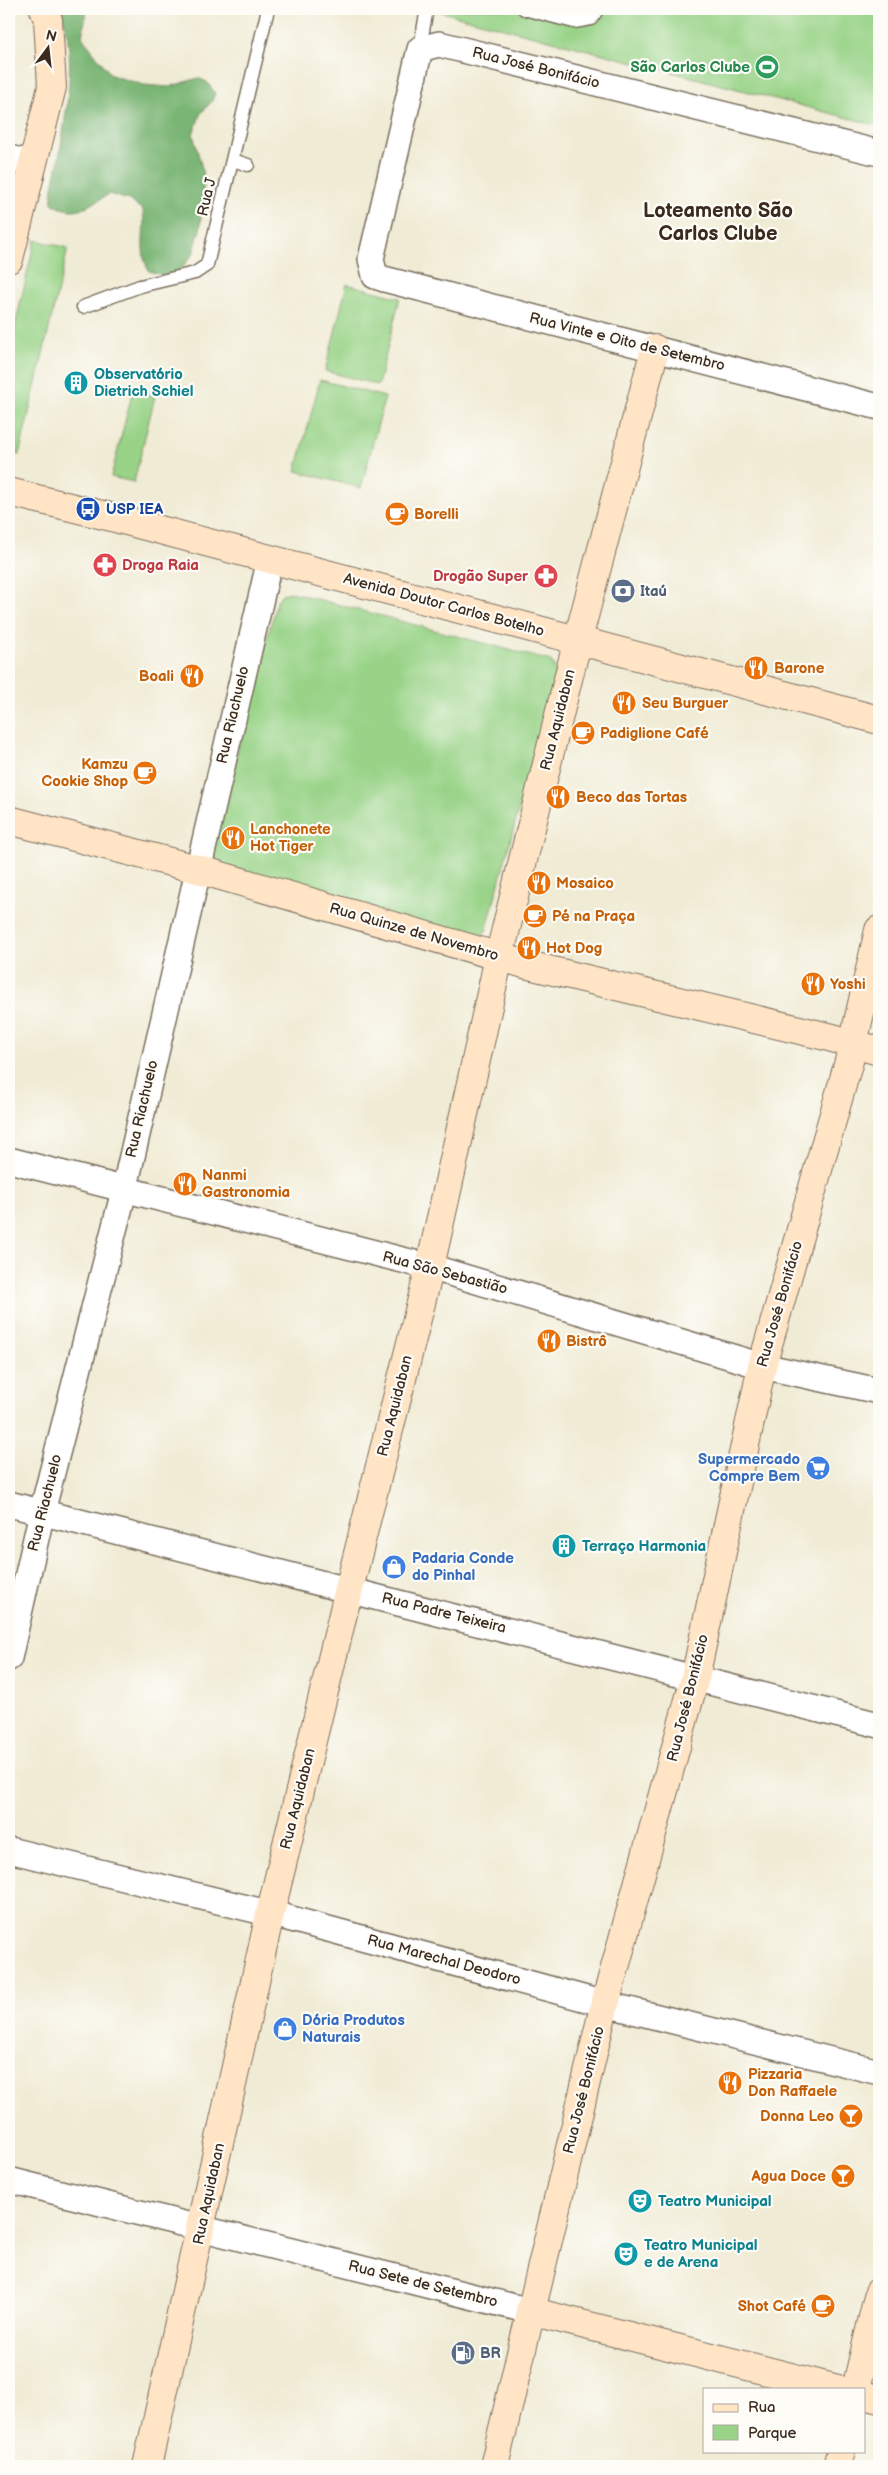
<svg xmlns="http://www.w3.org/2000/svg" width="888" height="2475" viewBox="0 0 888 2475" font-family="'Balsamiq Sans',sans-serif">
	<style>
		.green { fill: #98d387; stroke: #6a7e52 }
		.forest { fill: #7ab574; stroke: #5a7049 }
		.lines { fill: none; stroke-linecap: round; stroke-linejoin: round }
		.lane-casing { stroke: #7a6e5e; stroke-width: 15 }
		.street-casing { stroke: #7a6e5e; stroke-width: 28 }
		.secondary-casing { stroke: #7a6e5e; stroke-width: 30 }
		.lane { stroke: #fff; stroke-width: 12 }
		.street { stroke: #fff; stroke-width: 25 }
		.secondary { stroke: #ffe4c6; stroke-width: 28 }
		.labels { text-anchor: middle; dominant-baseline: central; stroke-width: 4.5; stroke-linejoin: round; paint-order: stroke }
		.leisure-label { font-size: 15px; font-weight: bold; fill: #27864d; stroke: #fdfcf7; text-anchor: end }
		.street-label { font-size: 15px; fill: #3b2a1e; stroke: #fdfcf7 }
		.culture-label { font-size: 15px; font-weight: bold; fill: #0d838f; stroke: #fdfcf7; text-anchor: start }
		.transit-label { font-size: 15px; font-weight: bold; fill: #164399; stroke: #fdfcf7; text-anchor: start }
		.food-label { font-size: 15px; font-weight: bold; fill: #c56008; stroke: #fdfcf7; text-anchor: start }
		.health-label { font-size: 15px; font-weight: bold; fill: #be3a42; stroke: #fdfcf7; text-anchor: start }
		.service-label { font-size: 15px; font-weight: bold; fill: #4e5e75; stroke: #fdfcf7; text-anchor: start }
		.shop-label { font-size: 15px; font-weight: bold; fill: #366cbe; stroke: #fdfcf7; text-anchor: start }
		.district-label { font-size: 20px; font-weight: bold; fill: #3b2a1e; stroke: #fdfcf7 }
	</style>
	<rect width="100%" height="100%" fill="#fdfcf7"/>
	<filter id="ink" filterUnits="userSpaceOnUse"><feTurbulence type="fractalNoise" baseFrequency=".02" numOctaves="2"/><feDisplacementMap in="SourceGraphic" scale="10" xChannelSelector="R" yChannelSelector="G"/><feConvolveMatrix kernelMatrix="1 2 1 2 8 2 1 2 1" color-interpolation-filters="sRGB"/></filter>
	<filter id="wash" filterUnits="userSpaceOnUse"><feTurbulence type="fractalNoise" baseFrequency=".0096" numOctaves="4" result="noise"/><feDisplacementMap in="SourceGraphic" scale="20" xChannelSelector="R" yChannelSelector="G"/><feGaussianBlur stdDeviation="1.12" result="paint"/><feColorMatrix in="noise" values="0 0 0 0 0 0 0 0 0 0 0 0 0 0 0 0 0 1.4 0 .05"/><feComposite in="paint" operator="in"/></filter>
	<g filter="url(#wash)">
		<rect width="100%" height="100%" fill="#f0ebd4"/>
		<g class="green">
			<polygon points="430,9 879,9 879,126"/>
			<polygon points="35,240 68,248 19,455 9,452 9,352"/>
			<polygon points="347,284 400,298 378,385 325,371"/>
			<polygon points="320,380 385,397 361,488 296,471"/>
			<polygon points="133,390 155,396 134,482 111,477"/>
			<polygon points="291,592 551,661 556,671 486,931 470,941 215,869 210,856 277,601 282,594"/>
		</g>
		<path class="forest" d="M60,9H87L82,37L111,75L144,85L169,87L198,78L207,82L215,93L212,101L201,113L193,134L204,176L200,230L193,254L178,273L162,275L149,271C138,252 146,231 143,210L129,200L109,194C89,206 73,218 52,203C51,187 57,173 59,158C66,114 78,51 60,9Z"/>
	</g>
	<g filter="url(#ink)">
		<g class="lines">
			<defs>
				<g id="lane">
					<polyline points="427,9 422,36 428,47"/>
					<polyline points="524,9 574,22 591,19 598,9"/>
					<polyline points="233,160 248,165"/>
					<polyline points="83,307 140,286 195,273 207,265 268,9"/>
				</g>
				<g id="street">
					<polyline points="879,153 439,44 420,49 371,259 375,276 384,279 879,407"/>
					<polyline points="9,158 33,164"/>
					<polyline points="9,1160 430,1267 762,1366 879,1391"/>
					<polyline points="9,1504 879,1725"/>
					<polyline points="9,1658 42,1512 124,1191 270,559"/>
					<polyline points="9,1850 284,1917 605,2004 879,2072"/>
					<polyline points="9,2180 530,2311"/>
				</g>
				<g id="secondary">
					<polyline points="9,259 52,87 48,20 44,9"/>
					<polyline points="9,492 111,517 879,720"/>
					<polyline points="9,820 197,869 528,965 829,1037 879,1051"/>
					<polyline points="530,2311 838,2389"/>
					<polyline points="856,2389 879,2292"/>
					<polyline points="864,2395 879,2399"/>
					<polyline points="147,2466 270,1914 349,1589 430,1267 499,957 578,639 655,349"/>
					<polyline points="494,2466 603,2011 695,1678 762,1366 849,1061 879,930"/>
					<polyline points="837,2466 841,2451"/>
				</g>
			</defs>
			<use href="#lane" class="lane-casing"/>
			<use href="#street" class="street-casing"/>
			<use href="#secondary" class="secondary-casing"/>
			<use href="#lane" class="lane"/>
			<use href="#street" class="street"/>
			<use href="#secondary" class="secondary"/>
		</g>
	</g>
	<defs>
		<symbol id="stadium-disc" viewBox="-11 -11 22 22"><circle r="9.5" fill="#2e9e5b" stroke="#fdfcf7"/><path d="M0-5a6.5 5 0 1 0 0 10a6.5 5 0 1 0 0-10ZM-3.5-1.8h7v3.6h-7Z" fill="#fff"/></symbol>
		<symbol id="building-disc" viewBox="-11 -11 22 22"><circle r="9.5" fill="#0f9aa8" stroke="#fdfcf7"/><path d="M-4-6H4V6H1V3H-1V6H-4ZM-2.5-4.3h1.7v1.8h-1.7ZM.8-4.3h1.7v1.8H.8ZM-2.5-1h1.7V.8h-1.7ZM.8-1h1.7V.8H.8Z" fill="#fff"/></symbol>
		<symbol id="bus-disc" viewBox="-11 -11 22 22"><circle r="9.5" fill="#1a4fb4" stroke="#fdfcf7"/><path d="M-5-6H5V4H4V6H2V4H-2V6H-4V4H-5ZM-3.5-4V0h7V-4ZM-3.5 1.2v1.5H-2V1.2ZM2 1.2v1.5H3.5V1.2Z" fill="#fff"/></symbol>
		<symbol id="cafe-disc" viewBox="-11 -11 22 22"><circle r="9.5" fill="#e8710a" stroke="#fdfcf7"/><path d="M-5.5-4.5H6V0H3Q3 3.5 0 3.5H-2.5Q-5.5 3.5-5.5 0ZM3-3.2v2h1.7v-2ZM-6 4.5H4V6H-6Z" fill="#fff"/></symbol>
		<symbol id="pharmacy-disc" viewBox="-11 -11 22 22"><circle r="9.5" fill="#e0444e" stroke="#fdfcf7"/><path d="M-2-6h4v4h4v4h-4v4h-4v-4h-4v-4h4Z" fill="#fff"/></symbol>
		<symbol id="bank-disc" viewBox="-11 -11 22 22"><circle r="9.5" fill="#5c6f8a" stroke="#fdfcf7"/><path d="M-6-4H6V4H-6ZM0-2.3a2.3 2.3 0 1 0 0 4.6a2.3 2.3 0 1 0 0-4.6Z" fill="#fff"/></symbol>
		<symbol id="restaurant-disc" viewBox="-11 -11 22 22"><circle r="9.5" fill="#e8710a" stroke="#fdfcf7"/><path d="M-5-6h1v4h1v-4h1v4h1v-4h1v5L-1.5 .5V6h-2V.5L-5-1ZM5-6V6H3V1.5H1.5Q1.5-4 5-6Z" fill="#fff"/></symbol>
		<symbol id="supermarket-disc" viewBox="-11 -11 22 22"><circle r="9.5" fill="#3f7fe0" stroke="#fdfcf7"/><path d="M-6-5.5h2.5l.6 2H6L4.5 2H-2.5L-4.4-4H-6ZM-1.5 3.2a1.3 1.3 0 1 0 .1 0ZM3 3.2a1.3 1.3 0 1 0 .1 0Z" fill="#fff"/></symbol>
		<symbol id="shop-disc" viewBox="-11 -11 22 22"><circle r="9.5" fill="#3f7fe0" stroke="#fdfcf7"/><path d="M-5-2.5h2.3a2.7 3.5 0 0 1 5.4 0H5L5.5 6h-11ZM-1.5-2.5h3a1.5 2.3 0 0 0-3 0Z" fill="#fff"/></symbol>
		<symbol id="bar-disc" viewBox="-11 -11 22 22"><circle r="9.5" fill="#e8710a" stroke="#fdfcf7"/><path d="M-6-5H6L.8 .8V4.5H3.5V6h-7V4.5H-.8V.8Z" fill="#fff"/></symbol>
		<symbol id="theatre-disc" viewBox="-11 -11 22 22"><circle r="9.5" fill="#0f9aa8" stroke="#fdfcf7"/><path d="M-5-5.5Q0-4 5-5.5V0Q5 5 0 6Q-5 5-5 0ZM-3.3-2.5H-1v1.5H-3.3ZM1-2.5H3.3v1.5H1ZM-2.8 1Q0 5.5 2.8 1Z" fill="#fff"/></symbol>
		<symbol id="fuel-disc" viewBox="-11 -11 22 22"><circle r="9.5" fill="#5c6f8a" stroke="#fdfcf7"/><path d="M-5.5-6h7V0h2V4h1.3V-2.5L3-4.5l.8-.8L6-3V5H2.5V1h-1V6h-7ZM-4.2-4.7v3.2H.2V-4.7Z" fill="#fff"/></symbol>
	</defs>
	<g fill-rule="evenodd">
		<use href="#stadium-disc" x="753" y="53" width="28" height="28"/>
		<use href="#building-disc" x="62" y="369" width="28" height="28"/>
		<use href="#bus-disc" x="74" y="495" width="28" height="28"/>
		<use href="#cafe-disc" x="383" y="500" width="28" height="28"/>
		<use href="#pharmacy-disc" x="91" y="551" width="28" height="28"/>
		<use href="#pharmacy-disc" x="532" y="562" width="28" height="28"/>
		<use href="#bank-disc" x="609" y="577" width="28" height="28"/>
		<use href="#restaurant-disc" x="742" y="654" width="28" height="28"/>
		<use href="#restaurant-disc" x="178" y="662" width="28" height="28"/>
		<use href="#restaurant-disc" x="610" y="689" width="28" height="28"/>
		<use href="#cafe-disc" x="569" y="719" width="28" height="28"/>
		<use href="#cafe-disc" x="131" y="759" width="28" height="28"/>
		<use href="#restaurant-disc" x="544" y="783" width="28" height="28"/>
		<use href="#restaurant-disc" x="219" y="824" width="28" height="28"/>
		<use href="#restaurant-disc" x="525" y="869" width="28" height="28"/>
		<use href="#cafe-disc" x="521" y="902" width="28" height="28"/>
		<use href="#restaurant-disc" x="515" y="934" width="28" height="28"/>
		<use href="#restaurant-disc" x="799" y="970" width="28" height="28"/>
		<use href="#restaurant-disc" x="171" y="1170" width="28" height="28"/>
		<use href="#restaurant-disc" x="535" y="1327" width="28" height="28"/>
		<use href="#supermarket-disc" x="804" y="1454" width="28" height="28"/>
		<use href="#building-disc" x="550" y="1532" width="28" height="28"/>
		<use href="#shop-disc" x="380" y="1553" width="28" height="28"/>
		<use href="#shop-disc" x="271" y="2015" width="28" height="28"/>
		<use href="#restaurant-disc" x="716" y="2069" width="28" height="28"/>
		<use href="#bar-disc" x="837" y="2102" width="28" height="28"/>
		<use href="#bar-disc" x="829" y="2162" width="28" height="28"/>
		<use href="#theatre-disc" x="626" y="2187" width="28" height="28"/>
		<use href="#theatre-disc" x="612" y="2240" width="28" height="28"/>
		<use href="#cafe-disc" x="809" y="2292" width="28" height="28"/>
		<use href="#fuel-disc" x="449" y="2339" width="28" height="28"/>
	</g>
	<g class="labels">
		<g class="leisure-label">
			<text x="750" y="67">São Carlos Clube</text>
		</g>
		<g class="street-label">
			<text transform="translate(536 68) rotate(14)">Rua José Bonifácio</text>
			<text transform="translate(207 197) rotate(-77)">Rua J</text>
			<text transform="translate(627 342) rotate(14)">Rua Vinte e Oito de Setembro</text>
			<text transform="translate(444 605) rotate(15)">Avenida Doutor Carlos Botelho</text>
			<text transform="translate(233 715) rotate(-77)">Rua Riachuelo</text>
			<text transform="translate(558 720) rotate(-76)">Rua Aquidaban</text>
			<text transform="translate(414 932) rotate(16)">Rua Quinze de Novembro</text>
			<text transform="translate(142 1109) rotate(-77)">Rua Riachuelo</text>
			<text transform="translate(445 1273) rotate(15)">Rua São Sebastião</text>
			<text transform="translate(780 1304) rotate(-74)">Rua José Bonifácio</text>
			<text transform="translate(395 1406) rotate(-76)">Rua Aquidaban</text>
			<text transform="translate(45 1503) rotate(-76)">Rua Riachuelo</text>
			<text transform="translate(444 1613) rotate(14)">Rua Padre Teixeira</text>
			<text transform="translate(688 1698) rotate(-76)">Rua José Bonifácio</text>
			<text transform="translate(298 1799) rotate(-76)">Rua Aquidaban</text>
			<text transform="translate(444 1960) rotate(15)">Rua Marechal Deodoro</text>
			<text transform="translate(584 2090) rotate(-76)">Rua José Bonifácio</text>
			<text transform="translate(209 2194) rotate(-78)">Rua Aquidaban</text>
			<text transform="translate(423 2284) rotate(14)">Rua Sete de Setembro</text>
		</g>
		<g class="culture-label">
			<text x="94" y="374">Observatório<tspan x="94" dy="17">Dietrich Schiel</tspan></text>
			<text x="582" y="1546">Terraço Harmonia</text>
			<text x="658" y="2201">Teatro Municipal</text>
			<text x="644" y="2245">Teatro Municipal<tspan x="644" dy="17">e de Arena</tspan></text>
		</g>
		<g class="transit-label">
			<text x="106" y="509">USP IEA</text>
		</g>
		<g class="food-label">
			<text x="414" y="514">Borelli</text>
			<text x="774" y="668">Barone</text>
			<text x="174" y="676" text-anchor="end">Boali</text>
			<text x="642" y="703">Seu Burguer</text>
			<text x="600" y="733">Padiglione Café</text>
			<text x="128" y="764" text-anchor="end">Kamzu<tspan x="128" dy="17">Cookie Shop</tspan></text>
			<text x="576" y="797">Beco das Tortas</text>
			<text x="250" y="829">Lanchonete<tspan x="250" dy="17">Hot Tiger</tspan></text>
			<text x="556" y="883">Mosaico</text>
			<text x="552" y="916">Pé na Praça</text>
			<text x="546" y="948">Hot Dog</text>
			<text x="830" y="984">Yoshi</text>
			<text x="202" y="1175">Nanmi<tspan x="202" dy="17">Gastronomia</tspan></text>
			<text x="566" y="1341">Bistrô</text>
			<text x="748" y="2074">Pizzaria<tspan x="748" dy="17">Don Raffaele</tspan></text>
			<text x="834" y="2116" text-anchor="end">Donna Leo</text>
			<text x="826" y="2176" text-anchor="end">Agua Doce</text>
			<text x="806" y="2306" text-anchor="end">Shot Café</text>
		</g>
		<g class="health-label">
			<text x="122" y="565">Droga Raia</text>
			<text x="528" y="576" text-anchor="end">Drogão Super</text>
		</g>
		<g class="service-label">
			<text x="640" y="591">Itaú</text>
			<text x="480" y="2353">BR</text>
		</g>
		<g class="shop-label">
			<text x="800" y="1459" text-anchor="end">Supermercado<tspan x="800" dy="17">Compre Bem</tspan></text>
			<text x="412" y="1558">Padaria Conde<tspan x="412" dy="17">do Pinhal</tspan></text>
			<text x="302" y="2020">Dória Produtos<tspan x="302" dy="17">Naturais</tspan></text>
		</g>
		<g class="district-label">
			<text x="718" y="211">Loteamento São<tspan x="718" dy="23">Carlos Clube</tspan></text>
		</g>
	</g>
	<rect width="888" height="2475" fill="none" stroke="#fdfcf7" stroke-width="30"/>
	<rect x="703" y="2388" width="162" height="65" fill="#fdfcf7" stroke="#afa8a0"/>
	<rect x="713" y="2404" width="25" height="8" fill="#ffe4c6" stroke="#afa8a0"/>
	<text x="748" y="2412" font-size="15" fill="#3b2a1e">Rua</text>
	<rect x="713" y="2425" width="25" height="15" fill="#98d387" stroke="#afa8a0"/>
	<text x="748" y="2438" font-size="15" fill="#3b2a1e">Parque</text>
	<g transform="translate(48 48) rotate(15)" stroke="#fdfcf7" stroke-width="4" paint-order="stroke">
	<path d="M0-4L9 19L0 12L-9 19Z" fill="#3b2a1e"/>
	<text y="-8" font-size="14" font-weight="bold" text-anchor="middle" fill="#3b2a1e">N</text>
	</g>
</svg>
